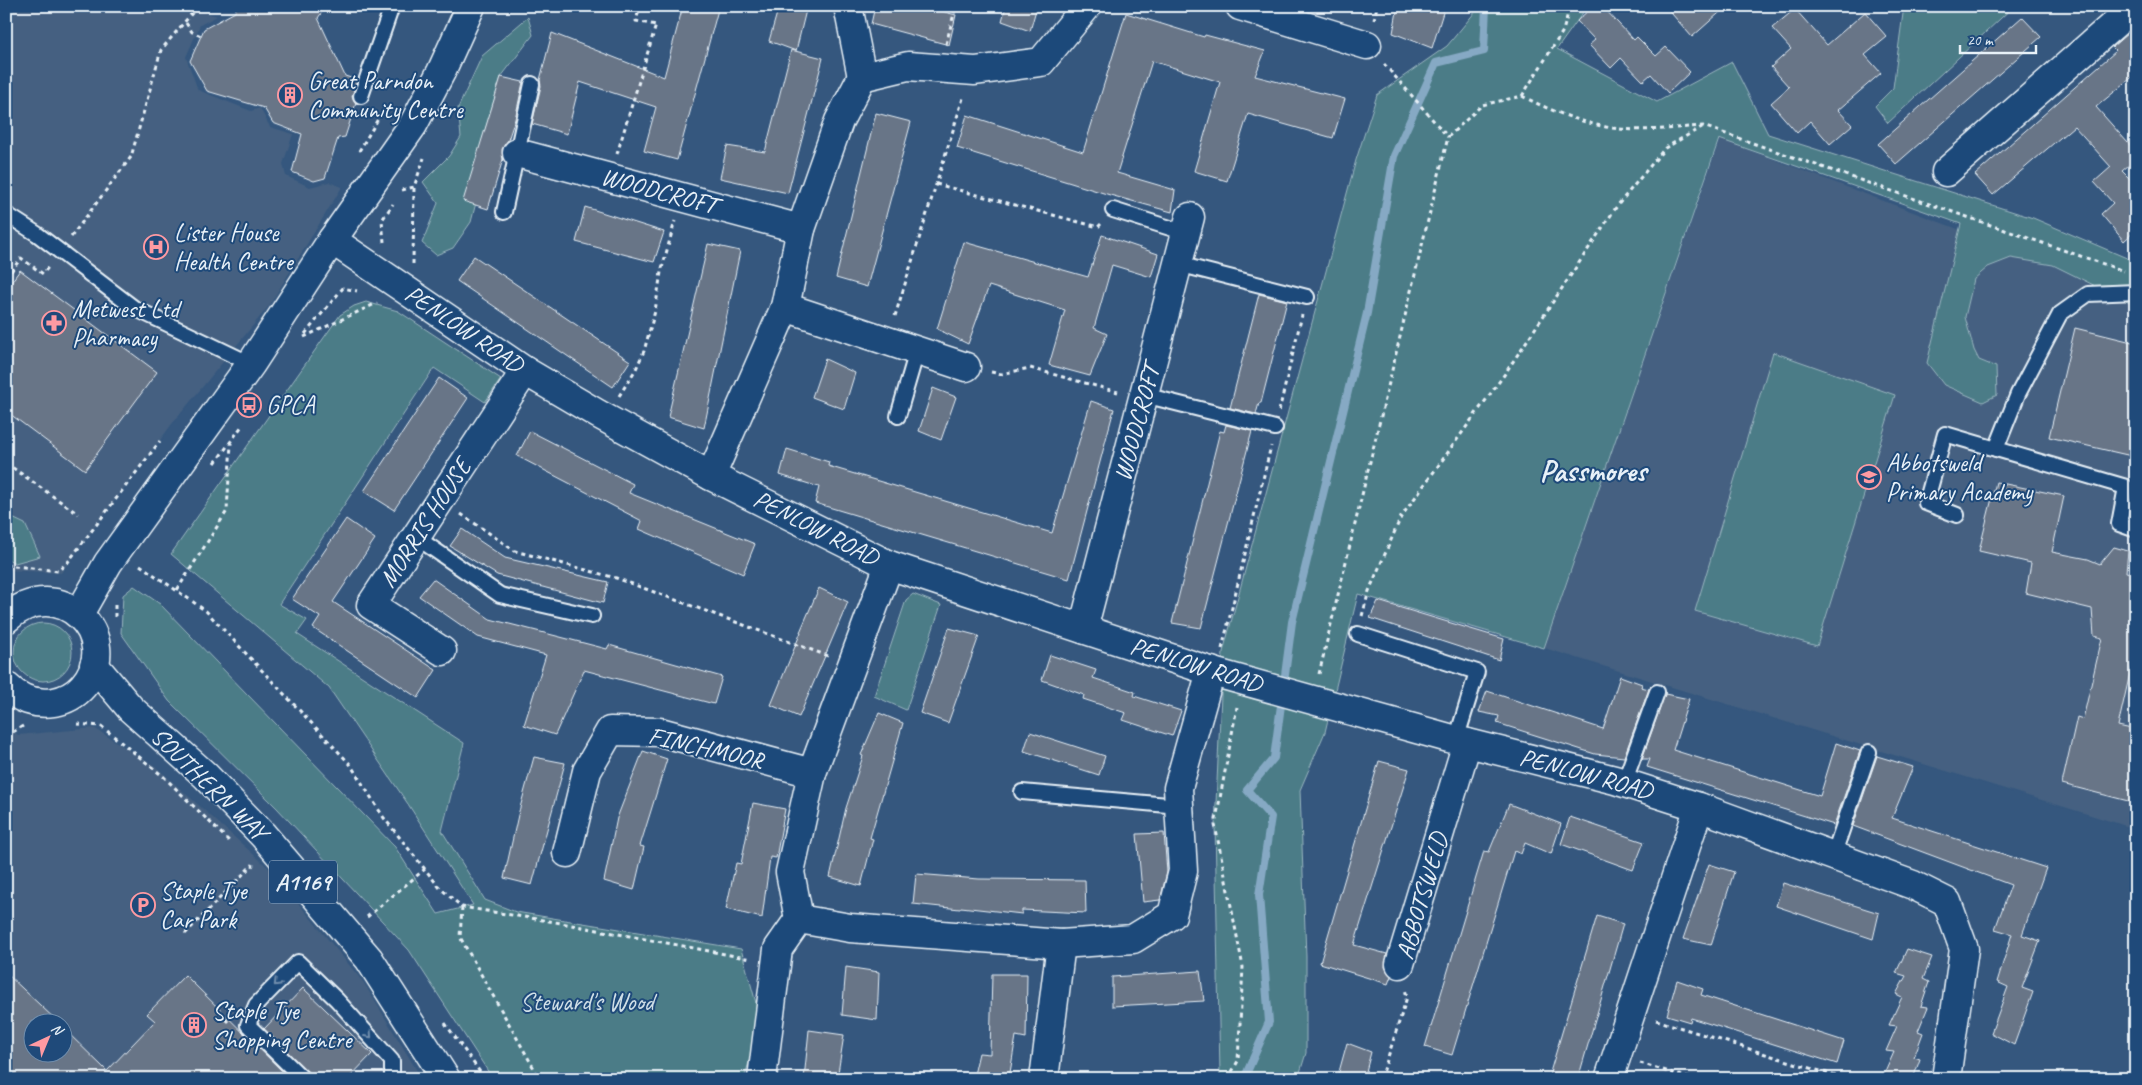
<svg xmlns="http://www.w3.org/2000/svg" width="2142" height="1085" viewBox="0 0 2142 1085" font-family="Caveat,sans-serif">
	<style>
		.built { fill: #446081; fill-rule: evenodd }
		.green { fill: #4b7c87; stroke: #9ab6c0 }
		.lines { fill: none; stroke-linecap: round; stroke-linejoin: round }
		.stream { stroke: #86a9c4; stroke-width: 8 }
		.building { fill: #687487; stroke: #e8f1f8 }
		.service-casing { stroke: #e8f1f8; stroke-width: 18 }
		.minor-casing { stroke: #e8f1f8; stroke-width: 31 }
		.tertiary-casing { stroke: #e8f1f8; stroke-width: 31 }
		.primary-casing { stroke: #e8f1f8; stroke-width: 31 }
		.path { stroke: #e8f1f8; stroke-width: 3; stroke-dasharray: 4 4; stroke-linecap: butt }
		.service { stroke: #1f4a7a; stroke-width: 14 }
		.minor { stroke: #1f4a7a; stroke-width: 28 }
		.tertiary { stroke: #1f4a7a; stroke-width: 28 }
		.primary { stroke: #1f4a7a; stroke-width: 28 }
		.oneway { stroke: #6f8dac }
		.labels { text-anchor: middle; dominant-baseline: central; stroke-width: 4; stroke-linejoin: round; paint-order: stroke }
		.shield { fill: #1f4a7a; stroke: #acbfd2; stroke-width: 1 }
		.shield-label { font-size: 24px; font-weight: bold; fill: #e8f1f8 }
		.poi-label { font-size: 25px; fill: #e8f1f8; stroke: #1f4a7a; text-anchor: start }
		.street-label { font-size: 25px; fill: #e8f1f8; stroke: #1f4a7a }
		.park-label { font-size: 25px; fill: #d0dfe7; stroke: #1f4a7a }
		.district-label { font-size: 30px; font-weight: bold; fill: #e8f1f8; stroke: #1f4a7a }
	</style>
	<rect width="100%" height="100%" fill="#35577e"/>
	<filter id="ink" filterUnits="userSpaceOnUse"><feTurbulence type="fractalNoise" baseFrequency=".02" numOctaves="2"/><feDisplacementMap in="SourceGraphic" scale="10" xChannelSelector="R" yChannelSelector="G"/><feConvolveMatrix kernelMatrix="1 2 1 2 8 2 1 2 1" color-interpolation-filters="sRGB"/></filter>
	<g filter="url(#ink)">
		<g class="built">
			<polygon points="6,6 197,6 198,10 217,16 200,25 186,57 198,90 251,111 260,108 270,127 293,134 283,164 286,176 310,187 329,182 342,187 269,306 172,424 61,573 6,570"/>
			<polygon points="1720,139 2053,265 2136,306 2136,829 1544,648"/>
			<path d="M6,725L18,735L94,728L155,766L271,870L364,983L422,1079H6ZM32,1022H62V1052H32Z"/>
		</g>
		<g class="green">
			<polygon points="1480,6 1584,6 1582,14 1557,49 1657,102 1732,62 1768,134 2033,218 2136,262 2136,306 2053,265 2011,258 1988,267 1974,279 1965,317 1974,350 1979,360 1996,367 1997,395 1983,402 1944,385 1927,363 1961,224 1719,139 1544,648 1358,594 1325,732 1300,790 1306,957 1306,1053 1298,1079 1217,1079 1220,1074 1215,825 1223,652 1356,160 1377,95 1447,46"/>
			<polygon points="1904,6 2014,6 1888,123 1875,106 1893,88"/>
			<polygon points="528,17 533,35 501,77 483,137 479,191 471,222 453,248 436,255 422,243 438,203 423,182 449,156 461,137 458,108 482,56"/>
			<polygon points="366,302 398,311 501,379 485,402 434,368 279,604 307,620 297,634 464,743 442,831 485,900 516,912 741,949 761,1021 744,1079 493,1079 409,950 277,808 169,701 121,633 123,595 134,586 160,604 395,847 438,914 473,905 408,804 329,688 171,554 340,315 354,306"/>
			<polygon points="1773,352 1895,395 1817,646 1695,611"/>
			<polygon points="6,515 25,524 40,556 15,563 6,558"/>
			<polygon points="913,594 941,605 906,710 874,696 906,600"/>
			<circle cx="43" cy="652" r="29"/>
		</g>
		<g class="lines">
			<polyline class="stream" points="1244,1079 1269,1022 1259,895 1271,817 1247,790 1274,758 1292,622 1367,313 1394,156 1436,63 1484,51 1486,6"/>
		</g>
		<g class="building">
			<polygon points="237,6 326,6 318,18 345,76 357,80 352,97 356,103 345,137 338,138 325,178 314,181 292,172 302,134 273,123 264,108 207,91 190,61 204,29 235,12"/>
			<polygon points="683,6 719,6 677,160 644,151 656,107 580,82 567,134 532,124 541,86 540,80 552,33 664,77"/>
			<polygon points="779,6 807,6 796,51 769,41"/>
			<polygon points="875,6 923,6 956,15 949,45 871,24"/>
			<polygon points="1006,6 1037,6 1030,31 1002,21"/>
			<polygon points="1398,6 1445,6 1432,48 1393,33"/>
			<polygon points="1593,6 1602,6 1634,40 1637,37 1656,56 1666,47 1690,72 1668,93 1651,74 1643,81 1621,58 1611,68 1589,45 1595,40 1577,21"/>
			<polygon points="1665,6 1727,6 1692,37"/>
			<polygon points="1795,9 1827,45 1865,12 1887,37 1865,55 1881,73 1838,110 1852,125 1830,144 1810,121 1797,133 1771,103 1789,87 1771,67 1791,49 1772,28"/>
			<polygon points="1126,13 1204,37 1205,35 1265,51 1255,76 1345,99 1333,138 1248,114 1227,181 1194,171 1220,82 1152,61 1117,173 1175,190 1172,212 1110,195 957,148 967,115 1083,152"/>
			<polygon points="2022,17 2041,37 1896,164 1878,144"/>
			<polygon points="2136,26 2136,74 2096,107 2136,152 2136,159 2122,171 2135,184 2136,183 2136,230 2124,241 2101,214 2113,203 2094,182 2111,167 2074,126 1993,195 1975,175 2116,51 2112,47"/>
			<polygon points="791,50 823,58 788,193 720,178 727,146 765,152"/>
			<polygon points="501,77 523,82 515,119 508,140 502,149 503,159 488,209 463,201"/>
			<polygon points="876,113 911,122 867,287 836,278"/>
			<polygon points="585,207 664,232 654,262 576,242"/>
			<polygon points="1102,235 1158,254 1151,277 1112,265 1094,328 1107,334 1090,376 1049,365 1065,310 989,286 968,344 937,329 964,242 1088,277"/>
			<polygon points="708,244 740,251 704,428 668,417"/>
			<polygon points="474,256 630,361 613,387 457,281"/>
			<polygon points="20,270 157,372 85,470 6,411 6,289"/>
			<polygon points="1259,294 1287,301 1261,403 1259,403 1256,414 1230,408"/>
			<polygon points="2075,328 2136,343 2136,457 2049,437"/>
			<polygon points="825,359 855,373 844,409 812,397"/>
			<polygon points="439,378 468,398 394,510 364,491"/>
			<polygon points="933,388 956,397 941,440 919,431"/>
			<polygon points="1091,401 1114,409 1069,579 815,503 819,487 780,475 787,449 829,462 828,466 1052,533"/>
			<polygon points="1226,425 1252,431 1201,628 1172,623 1220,431 1224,432"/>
			<polygon points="530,431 633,484 629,493 755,544 743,574 639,529 642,521 517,456"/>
			<polygon points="1996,482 2064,496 2052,552 2088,559 2100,564 2114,547 2128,551 2126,572 2136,574 2136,647 2118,726 2136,730 2136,803 2062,784 2077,717 2083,719 2102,638 2094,636 2092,609 2026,593 2031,563 1979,551"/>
			<polygon points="346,519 375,539 333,602 436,670 418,698 313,628 320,617 292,599"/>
			<polygon points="462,529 505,558 608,582 603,603 497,575 450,546"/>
			<polygon points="433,579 490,619 607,649 609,645 722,677 714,704 584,670 555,735 524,725 546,655 478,637 419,596"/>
			<polygon points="819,588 848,602 799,717 771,705 801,632 800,632"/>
			<polygon points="1378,601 1504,639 1499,660 1370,618"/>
			<polygon points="949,628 979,636 948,723 920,713"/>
			<polygon points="1050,655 1096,670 1093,678 1135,692 1134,696 1181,711 1172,736 1123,720 1126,713 1083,699 1084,695 1042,680"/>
			<polygon points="1620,676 1642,684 1641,687 1649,689 1624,757 1595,754 1497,723 1499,716 1479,712 1487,691 1603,729"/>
			<polygon points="1665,694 1689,699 1673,750 1820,796 1836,743 1860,751 1834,825 1647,767 1650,759 1642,759"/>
			<polygon points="879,713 903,723 870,838 873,839 861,886 830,877 846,808 863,756 861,755"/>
			<polygon points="1030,732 1105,756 1099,775 1024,751"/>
			<polygon points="643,751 667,759 640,846 644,847 634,890 604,881 617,818"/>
			<polygon points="1877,756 1913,767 1892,818 2046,868 2022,935 2040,941 2022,988 2033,992 2014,1045 1991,1033 2008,987 1997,982 2012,934 1995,929 2011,885 1853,826"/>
			<polygon points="534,757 565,763 532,885 504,878 518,815"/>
			<polygon points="1379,761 1409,769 1354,945 1387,954 1385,967 1391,976 1388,984 1320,963"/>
			<polygon points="753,803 785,809 776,858 770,857 762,918 726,909 736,863 741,864"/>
			<polygon points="1509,804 1561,824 1551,854 1525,843 1521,854 1514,851 1452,1055 1425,1047 1484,851 1489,852"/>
			<polygon points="1570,817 1644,842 1633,870 1561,844"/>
			<polygon points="1164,833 1167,872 1160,900 1143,902 1137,834"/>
			<polygon points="1709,864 1734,872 1711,945 1683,939"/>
			<polygon points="916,874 979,879 1085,880 1086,913 1022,910 1022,914 961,907 960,909 913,904"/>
			<polygon points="1783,883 1879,913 1873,939 1776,906"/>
			<polygon points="1597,916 1623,924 1578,1079 1548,1079"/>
			<polygon points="1907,949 1932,957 1923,979 1929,982 1921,1006 1928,1007 1918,1031 1923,1033 1914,1057 1920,1059 1913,1079 1882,1079 1894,1052 1886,1051 1897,1026 1889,1025 1902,997 1896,994 1906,976 1896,973"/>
			<polygon points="846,967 879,972 877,1020 842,1015"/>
			<polygon points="1200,971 1204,1001 1112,1006 1112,977"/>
			<polygon points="6,973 58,1022 32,1022 32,1052 62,1052 62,1027 107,1071 155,1021 147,1014 185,975 290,1079 20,1079 6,1065"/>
			<polygon points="992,974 1027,974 1026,1038 1016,1036 1009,1079 973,1079 979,1053 990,1054"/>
			<polygon points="1677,980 1703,989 1701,995 1844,1041 1837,1064 1691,1018 1690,1022 1667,1015"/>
			<polygon points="303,988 372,1054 348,1079 312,1079 309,1073 264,1029"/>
			<polygon points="809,1030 844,1035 837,1079 804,1079"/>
			<polygon points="1347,1043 1371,1052 1364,1079 1337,1079"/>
		</g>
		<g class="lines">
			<defs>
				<g id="service">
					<polyline points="361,96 392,6"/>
					<polyline points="1113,210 1186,233"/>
					<polyline points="504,212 532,84"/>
					<polyline points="6,214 37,234 134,308 251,364"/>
					<polyline points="1178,264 1307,297"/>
					<polyline points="1144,395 1275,428"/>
					<polyline points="898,416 917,351"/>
					<polyline points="1996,449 2018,394 2060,314 2088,294 2136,292"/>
					<polyline points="1957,515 1926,503 1945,434 2126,487 2119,524 2136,530"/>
					<polyline points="416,537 500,595 592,616"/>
					<polyline points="1358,634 1477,672 1456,740"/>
					<polyline points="1624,783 1657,692"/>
					<polyline points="1022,792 1179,806"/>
					<polyline points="1833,856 1869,752"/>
					<polyline points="303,1079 248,1025 256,1005 298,962 337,1000 392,1061 392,1079"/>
				</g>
				<g id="minor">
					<polyline points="848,6 862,77"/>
					<polyline points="1240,6 1367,45"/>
					<polyline points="517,153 801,229"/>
					<polyline points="1946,172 2135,6"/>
					<polyline points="332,240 525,371 598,414 711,476 889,565 1216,673 1456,740 1615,780 1699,807 1913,885 1947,902 1964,949 1946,1079"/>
					<polyline points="785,307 966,367"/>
					<polyline points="711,476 785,307 801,229 839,121 862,77 908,66 975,71 1041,62 1087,6"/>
					<polyline points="889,565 812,773 790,872 799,919 850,928 1061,944 1133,939 1172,915 1183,871 1178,788 1211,671"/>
					<polyline points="1083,629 1190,217"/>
					<polyline points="442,651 371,605 525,371"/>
					<polyline points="567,853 587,771 610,731 660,732 812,773"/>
					<polyline points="1400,964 1467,743"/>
					<polyline points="762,1079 778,949 799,919"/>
					<polyline points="1044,1079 1061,944"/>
					<polyline points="1609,1079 1699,807"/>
				</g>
				<polyline id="tertiary" points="79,614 108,563 251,364 332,240 413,125 441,72 471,6"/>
				<g id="primary">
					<path d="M6,619C59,570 125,638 83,686C76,694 66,700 54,702C36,705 19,699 6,686"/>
					<polyline points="94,665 131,709 205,775 263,835 369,959 446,1079"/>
				</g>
			</defs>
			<use href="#service" class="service-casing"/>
			<use href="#minor" class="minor-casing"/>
			<use href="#tertiary" class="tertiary-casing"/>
			<use href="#primary" class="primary-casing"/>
			<g class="path">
				<polyline points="1374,20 1377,6"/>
				<polyline points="186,23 192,32 201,36"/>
				<polyline points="946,44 956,6"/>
				<polyline points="1384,64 1448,137"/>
				<path d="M1522,96C1549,110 1577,121 1606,127C1637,133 1672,128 1703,126L2124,271"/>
				<polyline points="359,151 384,109"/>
				<polyline points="617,154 656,25 636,21 640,6"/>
				<polyline points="936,184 1098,227 1101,224"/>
				<polyline points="402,190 414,187 424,158"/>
				<polyline points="71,237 131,157 161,50 198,6"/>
				<polyline points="384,242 382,220 393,204"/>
				<polyline points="413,264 414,187"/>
				<polyline points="6,278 21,258 43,274 49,266"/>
				<polyline points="895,316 964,95"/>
				<polyline points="305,334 343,288 357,291"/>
				<polyline points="304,337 377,303"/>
				<polyline points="991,372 1001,374 1030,368 1118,392"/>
				<polyline points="619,396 636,369 644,351 655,311 661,272 675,221"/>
				<polyline points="1279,411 1302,315"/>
				<polyline points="6,463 78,514"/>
				<polyline points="215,463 242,426"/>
				<polyline points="461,514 515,551 616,578 828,656"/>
				<polyline points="6,565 58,571 68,562 160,441"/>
				<polyline points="140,565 206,611 350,764 384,818 440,888 462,907 561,923 751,959"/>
				<polyline points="177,590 227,511 231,443"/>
				<polyline points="115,605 115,619"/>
				<polyline points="1362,616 1369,591 1401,517 1504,375 1617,206 1665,148 1702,127"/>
				<polyline points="1222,649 1271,446"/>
				<polyline points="1319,674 1448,137 1482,105 1522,96 1563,31 1570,6"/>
				<polyline points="77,724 101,726 164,777 231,843"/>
				<polyline points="6,728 11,733"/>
				<polyline points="6,736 23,726"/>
				<polyline points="462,907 460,937 540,1079"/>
				<polyline points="367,917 425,869"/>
				<polyline points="185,934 252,865 254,866"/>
				<polyline points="1656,1020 1846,1079"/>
				<polyline points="228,1022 223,1017 231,1016"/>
				<polyline points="445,1023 485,1079"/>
				<polyline points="1640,1063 1692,1079"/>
				<polyline points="1228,1079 1238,1061 1243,967 1215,825 1237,707"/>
				<polyline points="1381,1079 1407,997 1405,989"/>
			</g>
			<use href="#service" class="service"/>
			<use href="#minor" class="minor"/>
			<use href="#tertiary" class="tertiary"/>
			<use href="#primary" class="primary"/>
		</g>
		<defs><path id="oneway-chevron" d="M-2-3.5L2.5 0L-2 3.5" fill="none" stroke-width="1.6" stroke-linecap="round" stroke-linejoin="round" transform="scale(1.25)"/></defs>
		<g class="oneway">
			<use href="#oneway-chevron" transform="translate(277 983) rotate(135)"/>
			<use href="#oneway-chevron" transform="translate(369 1035) rotate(48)"/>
		</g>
	</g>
	<defs>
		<symbol id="building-ring" viewBox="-11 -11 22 22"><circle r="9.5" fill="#1f4a7a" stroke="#ff9aa2" stroke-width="1.5"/><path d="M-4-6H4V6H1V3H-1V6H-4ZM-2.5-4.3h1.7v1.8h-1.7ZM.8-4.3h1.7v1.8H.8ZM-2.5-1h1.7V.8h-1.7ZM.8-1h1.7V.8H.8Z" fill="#ff9aa2"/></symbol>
		<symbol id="hospital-ring" viewBox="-11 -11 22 22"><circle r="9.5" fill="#1f4a7a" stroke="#ff9aa2" stroke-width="1.5"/><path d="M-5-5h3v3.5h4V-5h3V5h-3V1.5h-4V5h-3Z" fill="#ff9aa2"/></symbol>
		<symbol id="pharmacy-ring" viewBox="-11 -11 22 22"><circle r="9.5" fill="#1f4a7a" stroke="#ff9aa2" stroke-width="1.5"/><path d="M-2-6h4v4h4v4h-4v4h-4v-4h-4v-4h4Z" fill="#ff9aa2"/></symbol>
		<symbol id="bus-ring" viewBox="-11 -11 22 22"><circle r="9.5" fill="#1f4a7a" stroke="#ff9aa2" stroke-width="1.5"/><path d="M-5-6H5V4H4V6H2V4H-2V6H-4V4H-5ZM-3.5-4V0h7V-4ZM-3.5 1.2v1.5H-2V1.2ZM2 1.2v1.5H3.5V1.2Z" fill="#ff9aa2"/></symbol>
		<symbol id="school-ring" viewBox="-11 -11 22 22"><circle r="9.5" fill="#1f4a7a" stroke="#ff9aa2" stroke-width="1.5"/><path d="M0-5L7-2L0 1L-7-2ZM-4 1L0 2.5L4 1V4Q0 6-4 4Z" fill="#ff9aa2"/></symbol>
		<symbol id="parking-ring" viewBox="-11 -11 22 22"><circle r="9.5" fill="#1f4a7a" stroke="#ff9aa2" stroke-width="1.5"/><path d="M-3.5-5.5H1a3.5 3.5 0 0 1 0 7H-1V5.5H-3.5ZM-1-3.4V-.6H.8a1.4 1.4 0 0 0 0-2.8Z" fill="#ff9aa2"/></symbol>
	</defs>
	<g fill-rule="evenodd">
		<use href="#building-ring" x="276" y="81" width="28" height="28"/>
		<use href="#hospital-ring" x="142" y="233" width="28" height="28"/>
		<use href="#pharmacy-ring" x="40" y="309" width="28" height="28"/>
		<use href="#bus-ring" x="235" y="391" width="28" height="28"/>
		<use href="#school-ring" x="1855" y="463" width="28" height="28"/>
		<use href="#parking-ring" x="129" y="891" width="28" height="28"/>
		<use href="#building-ring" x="180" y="1011" width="28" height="28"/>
	</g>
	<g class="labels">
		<rect class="shield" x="269" y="860.5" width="68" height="43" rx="4"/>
		<g class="shield-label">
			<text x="303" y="882">A1169</text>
		</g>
		<g class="poi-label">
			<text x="308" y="81">Great Parndon<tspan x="308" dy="29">Community Centre</tspan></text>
			<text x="174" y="233">Lister House<tspan x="174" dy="29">Health Centre</tspan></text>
			<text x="72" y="309">Metwest Ltd<tspan x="72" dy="29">Pharmacy</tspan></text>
			<text x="266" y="405">GPCA</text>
			<text x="1886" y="463">Abbotsweld<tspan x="1886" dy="29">Primary Academy</tspan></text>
			<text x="160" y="891">Staple Tye<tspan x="160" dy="29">Car Park</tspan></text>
			<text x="212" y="1011">Staple Tye<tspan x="212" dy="29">Shopping Centre</tspan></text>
		</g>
		<g class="street-label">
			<text transform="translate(659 191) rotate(15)">WOODCROFT</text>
			<text transform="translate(464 329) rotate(34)">PENLOW ROAD</text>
			<text transform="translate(1137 423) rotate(-75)">WOODCROFT</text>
			<text transform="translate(425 523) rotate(-57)">MORRIS HOUSE</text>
			<text transform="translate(816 528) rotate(27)">PENLOW ROAD</text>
			<text transform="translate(1196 665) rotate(17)">PENLOW ROAD</text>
			<text transform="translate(706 748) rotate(13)">FINCHMOOR</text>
			<text transform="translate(1586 774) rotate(15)">PENLOW ROAD</text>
			<text transform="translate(209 784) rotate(44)">SOUTHERN WAY</text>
			<text transform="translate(1422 896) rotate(-74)">ABBOTSWELD</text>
		</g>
		<g class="park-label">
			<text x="587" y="1002">Steward's Wood</text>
		</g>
		<g class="district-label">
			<text x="1593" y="471">Passmores</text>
		</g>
	</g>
	<rect width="2142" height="1085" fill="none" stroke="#1f4a7a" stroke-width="25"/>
	<rect x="12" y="12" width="2117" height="1060" fill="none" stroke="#e8f1f8" stroke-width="2" filter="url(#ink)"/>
	<g transform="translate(48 1038) rotate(44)"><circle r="24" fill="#1f4a7a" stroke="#6f8dac"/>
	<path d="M0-4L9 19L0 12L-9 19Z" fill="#ff9aa2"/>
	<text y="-8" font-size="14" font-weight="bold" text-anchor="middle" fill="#e8f1f8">N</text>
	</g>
	<path d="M1960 45v8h76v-8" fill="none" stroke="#e8f1f8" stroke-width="2.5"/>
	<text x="1967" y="45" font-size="15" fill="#e8f1f8" stroke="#1f4a7a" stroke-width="4" paint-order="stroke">20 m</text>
</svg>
